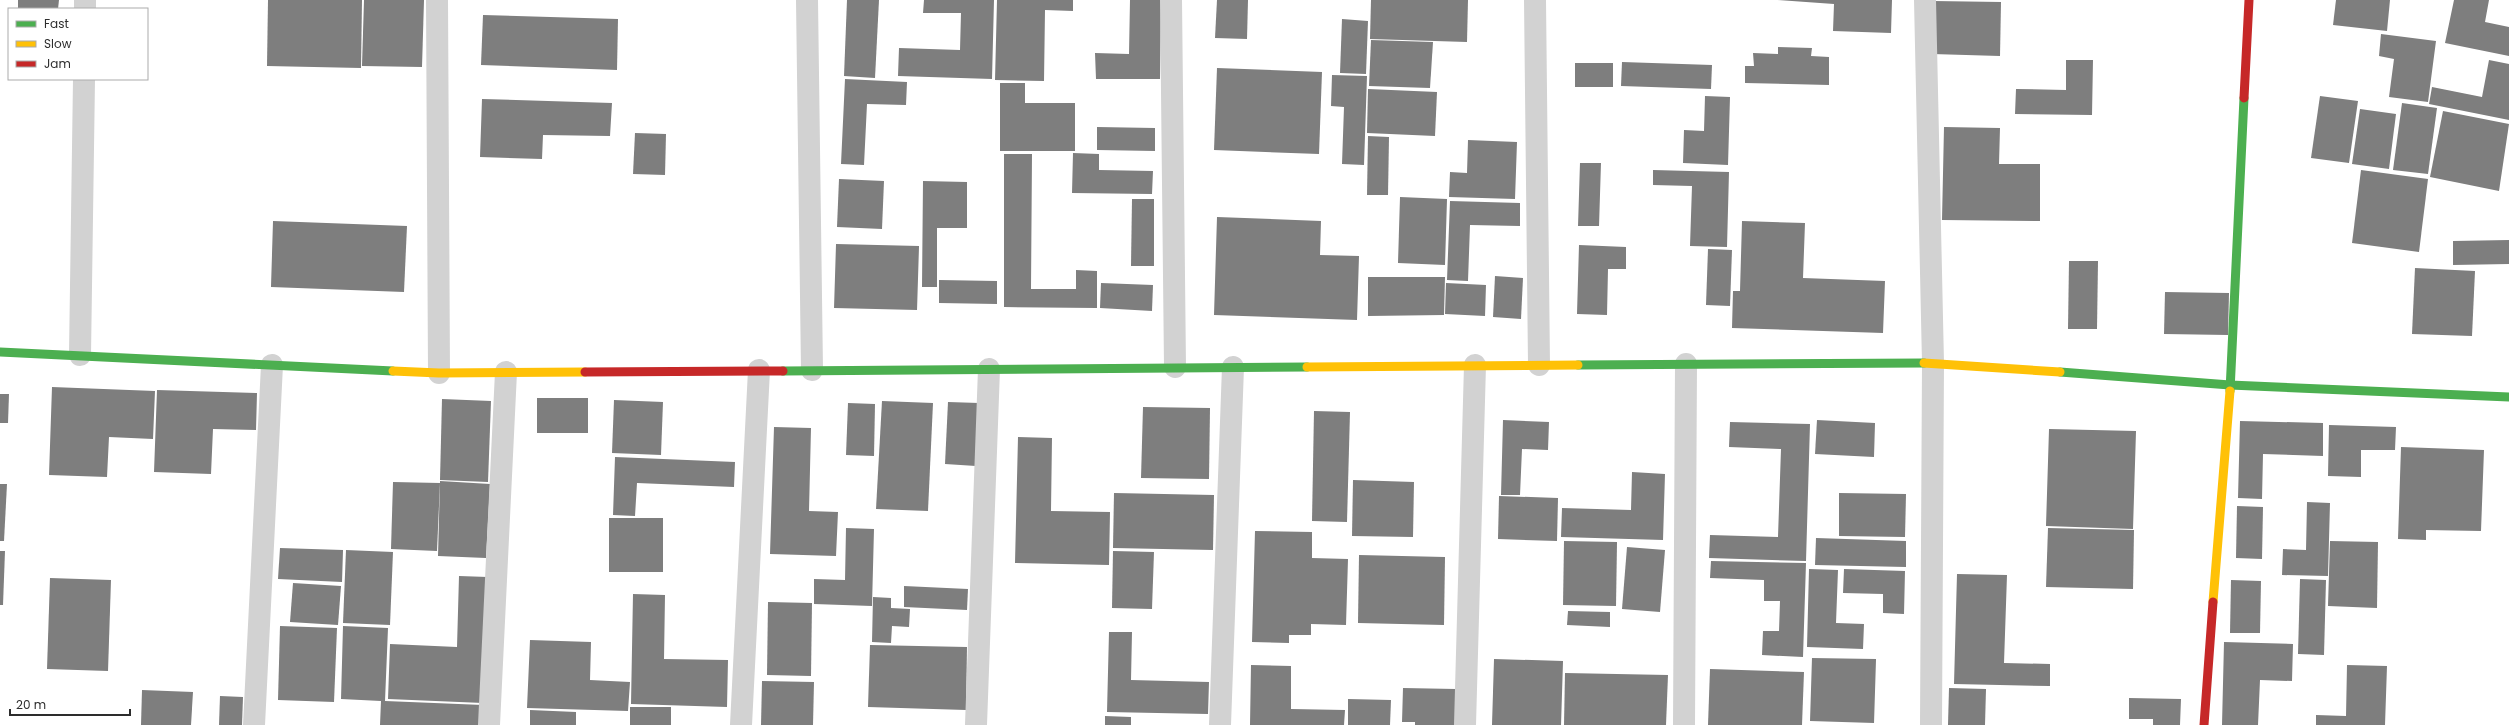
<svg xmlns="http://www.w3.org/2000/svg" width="2509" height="725" viewBox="0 0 2509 725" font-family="Poppins,sans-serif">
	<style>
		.building { fill: #7e7e7e }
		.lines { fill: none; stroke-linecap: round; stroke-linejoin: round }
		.street { stroke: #d2d2d2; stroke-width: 22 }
		.fast { stroke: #4caf50; stroke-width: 9 }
		.slow { stroke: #ffc107; stroke-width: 9 }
		.jam { stroke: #c62828; stroke-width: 9 }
	</style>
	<rect width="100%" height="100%" fill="#fff"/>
	<g class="building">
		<polygon points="18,0 59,0 58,9 18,9"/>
		<polygon points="268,0 362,0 361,68 267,66"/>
		<polygon points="364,0 424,0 422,67 362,66"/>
		<polygon points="847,0 879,0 875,78 844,76"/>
		<polygon points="924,0 994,0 992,79 898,76 899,48 960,50 961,13 923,13"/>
		<polygon points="997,0 1073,0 1073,11 1045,10 1044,81 995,80"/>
		<polygon points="1130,0 1161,0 1160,79 1096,79 1095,53 1129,54"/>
		<polygon points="1217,0 1248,0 1247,39 1215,38"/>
		<polygon points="1371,0 1468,0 1467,42 1370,39"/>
		<polygon points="1778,0 1892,0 1891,33 1833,31 1834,4"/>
		<polygon points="2336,0 2390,0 2387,31 2333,25"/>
		<polygon points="2454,0 2489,0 2485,22 2509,27 2509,56 2445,43"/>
		<polygon points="1933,1 2001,2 2000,56 1932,54"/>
		<polygon points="483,15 618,19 617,70 481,65"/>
		<polygon points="1342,19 1368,21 1366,74 1340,73"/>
		<polygon points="2381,34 2436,41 2428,102 2389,97 2394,59 2379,56"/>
		<polygon points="1371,40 1433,42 1430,88 1369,86"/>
		<polygon points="1778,47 1812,48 1811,56 1829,57 1829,85 1745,83 1745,66 1754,66 1753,53 1778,54"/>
		<polygon points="2066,60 2093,60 2092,115 2015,114 2016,89 2066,90"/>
		<polygon points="2489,60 2509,64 2509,120 2429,104 2432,87 2482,97"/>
		<polygon points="1622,62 1712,65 1711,89 1621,86"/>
		<rect x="1575" y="63" width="38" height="24"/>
		<polygon points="1217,68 1322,72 1319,154 1214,150"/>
		<polygon points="1332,75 1367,76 1364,165 1342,164 1344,107 1331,106"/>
		<polygon points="845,79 907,82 906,105 867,104 864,165 841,164"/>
		<polygon points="1000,83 1025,83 1025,103 1075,103 1075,151 1000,151"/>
		<polygon points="1368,89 1437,92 1435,136 1367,133"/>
		<polygon points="1705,96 1730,97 1728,165 1683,163 1684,130 1704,131"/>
		<polygon points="2320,96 2358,101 2349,163 2311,158"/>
		<polygon points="482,99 612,103 610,136 543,135 542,159 480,157"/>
		<polygon points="2402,103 2437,108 2428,174 2393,170"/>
		<polygon points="2360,109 2396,114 2389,169 2352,164"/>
		<polygon points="2443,111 2509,124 2499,191 2430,177"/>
		<polygon points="1097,127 1155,128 1155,151 1097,150"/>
		<polygon points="1944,127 2000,128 1999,164 2040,164 2040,221 1942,220"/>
		<polygon points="635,133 666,134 665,175 633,174"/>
		<polygon points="1368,136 1389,137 1388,195 1367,195"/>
		<polygon points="1468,140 1517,142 1515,199 1449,197 1450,172 1467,173"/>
		<polygon points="1073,153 1099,154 1099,170 1153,171 1152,194 1072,193"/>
		<polygon points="1004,154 1032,154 1031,289 1076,289 1076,270 1097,271 1097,308 1004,307"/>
		<polygon points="1580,163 1601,163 1599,226 1578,226"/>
		<polygon points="1653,170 1729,172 1727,247 1690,246 1692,186 1653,185"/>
		<polygon points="2361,170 2428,179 2419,252 2352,243"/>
		<polygon points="839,179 884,181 882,229 837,227"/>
		<polygon points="923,181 967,182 967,228 937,228 937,287 922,287"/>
		<polygon points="1400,197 1447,199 1445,265 1398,263"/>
		<polygon points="1132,199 1154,199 1154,266 1131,266"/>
		<polygon points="1450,201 1520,203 1520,226 1470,225 1468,281 1447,280"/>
		<polygon points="1217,217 1321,221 1320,255 1359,256 1357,320 1214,315"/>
		<polygon points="273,221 407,226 404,292 271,287"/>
		<polygon points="1742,221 1805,223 1803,278 1885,281 1883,333 1732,328 1733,291 1740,291"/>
		<polygon points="2509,240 2509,264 2453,265 2453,241"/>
		<polygon points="836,244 919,246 917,310 834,308"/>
		<polygon points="1579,245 1626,247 1626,269 1608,269 1607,315 1577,314"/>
		<polygon points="1708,249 1732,250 1730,306 1706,305"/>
		<polygon points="2069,261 2098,261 2097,329 2068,329"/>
		<polygon points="2415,268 2475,271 2472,336 2412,334"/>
		<polygon points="1495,276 1523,278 1521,319 1493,317"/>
		<polygon points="1368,277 1445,277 1444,315 1368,316"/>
		<polygon points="939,280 997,281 997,304 939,303"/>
		<polygon points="1101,283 1153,285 1152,311 1100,308"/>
		<polygon points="1446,283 1486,285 1485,316 1445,314"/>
		<polygon points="2165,292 2229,293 2228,335 2164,334"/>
		<polygon points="52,387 155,391 153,439 109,437 107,477 49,475"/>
		<polygon points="157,390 257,393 256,430 213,429 211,474 154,472"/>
		<polygon points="0,394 9,394 8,423 0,423"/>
		<rect x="537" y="398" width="51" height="35"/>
		<polygon points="442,399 491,401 488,482 440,480"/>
		<polygon points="614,400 663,402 661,455 612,453"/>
		<polygon points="882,401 933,403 928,511 876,509"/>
		<polygon points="948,402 979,403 976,466 945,464"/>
		<polygon points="848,403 875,404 874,456 846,455"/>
		<polygon points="1143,407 1210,408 1209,479 1141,478"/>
		<polygon points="1314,411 1350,412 1347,522 1312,521"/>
		<polygon points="1503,420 1549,422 1548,450 1522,449 1520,495 1501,495"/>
		<polygon points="1817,420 1875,423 1874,457 1815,454"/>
		<polygon points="2240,421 2323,423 2323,456 2263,454 2262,499 2238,498"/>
		<polygon points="1730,422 1810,424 1806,561 1709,558 1710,535 1778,537 1781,449 1729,447"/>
		<polygon points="2329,425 2396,427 2395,450 2361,450 2361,477 2328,476"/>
		<polygon points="774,427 811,428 809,511 838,512 836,556 770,554"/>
		<polygon points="2049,429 2136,431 2133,529 2046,526"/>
		<polygon points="1018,437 1052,438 1051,511 1110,512 1109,565 1015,563"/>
		<polygon points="2401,447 2484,450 2481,531 2426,530 2426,540 2398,539"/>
		<polygon points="615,457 735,462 734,487 637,483 635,516 613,515"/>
		<polygon points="1632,472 1665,474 1663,540 1561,537 1562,508 1631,510"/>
		<polygon points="1353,480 1414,482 1413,537 1352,536"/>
		<polygon points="440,481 490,484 486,558 438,556"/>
		<polygon points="393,482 440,483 437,551 391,549"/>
		<polygon points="0,484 7,484 4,541 0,541"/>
		<polygon points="1114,493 1214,495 1213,550 1113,548"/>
		<polygon points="1839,493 1906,494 1905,537 1839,536"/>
		<polygon points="1499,496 1558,498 1557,541 1498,539"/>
		<polygon points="2307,502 2330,503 2328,576 2282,575 2283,549 2306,550"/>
		<polygon points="2237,506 2263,507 2262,559 2236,558"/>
		<rect x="609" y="518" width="54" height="54"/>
		<polygon points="846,528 874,529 872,606 814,604 814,579 845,580"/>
		<polygon points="2048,528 2134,530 2133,589 2046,587"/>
		<polygon points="1255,531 1312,532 1312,558 1348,559 1346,625 1311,624 1311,635 1289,635 1289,643 1252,642"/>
		<polygon points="1816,538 1906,541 1906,567 1815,565"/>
		<polygon points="1564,541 1617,542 1616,606 1563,605"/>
		<polygon points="2330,541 2378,542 2377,608 2328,606"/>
		<polygon points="1627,547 1665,550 1660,612 1622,609"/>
		<polygon points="280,548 343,550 342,582 278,579"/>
		<polygon points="346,550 393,552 390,625 343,623"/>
		<polygon points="0,551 5,551 3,605 0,605"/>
		<polygon points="1113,551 1154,552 1152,609 1112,608"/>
		<polygon points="1359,555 1445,557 1444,625 1358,623"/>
		<polygon points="1711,561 1806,563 1803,657 1762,655 1763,631 1779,631 1780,601 1764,601 1764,580 1710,578"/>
		<polygon points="1809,569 1838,570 1836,623 1864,624 1863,649 1807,647"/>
		<polygon points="1844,569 1905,571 1904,614 1883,613 1883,594 1843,593"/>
		<polygon points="1957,574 2007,575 2004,663 2050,664 2050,686 1954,684"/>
		<polygon points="459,576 488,577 483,703 388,699 390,644 457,647"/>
		<polygon points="50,578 111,580 108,671 47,669"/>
		<polygon points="2300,579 2326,580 2324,655 2298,654"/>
		<polygon points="2231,580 2261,581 2260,633 2230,633"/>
		<polygon points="293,583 341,586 338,625 290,622"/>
		<polygon points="904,586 968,589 967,610 904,607"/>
		<polygon points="633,594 665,595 664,659 728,660 727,707 631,704"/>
		<polygon points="873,597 891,598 891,608 910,609 909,627 892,626 891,643 872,642"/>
		<polygon points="768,602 812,603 811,676 767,675"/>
		<polygon points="1568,611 1610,612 1610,627 1567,625"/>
		<polygon points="280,626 337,628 334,702 278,700"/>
		<polygon points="343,626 388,628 385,701 483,705 482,725 380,725 381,701 341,699"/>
		<polygon points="1109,632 1132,632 1131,680 1209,682 1208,714 1107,712"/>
		<polygon points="530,640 591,642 590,680 630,682 628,711 527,708"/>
		<polygon points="2224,642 2293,644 2292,681 2260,680 2258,725 2222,725"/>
		<polygon points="870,645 967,647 966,710 868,707"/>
		<polygon points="1812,658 1876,659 1874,723 1810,721"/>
		<polygon points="1494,659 1563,661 1561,725 1492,725"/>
		<polygon points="1251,665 1291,666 1291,709 1345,710 1344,725 1250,725"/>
		<polygon points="2347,665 2387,666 2385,725 2316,725 2316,715 2346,716"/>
		<polygon points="1710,669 1804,672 1802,725 1708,725"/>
		<polygon points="1565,673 1668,675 1666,725 1564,725"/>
		<polygon points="762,681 814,682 813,725 761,725"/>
		<polygon points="1403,688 1456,689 1456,725 1415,725 1415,722 1402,722"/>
		<polygon points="1949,688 1986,689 1985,725 1948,725"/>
		<polygon points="142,690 193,692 191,725 141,725"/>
		<polygon points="220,696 243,697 242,725 219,725"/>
		<polygon points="2129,698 2181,699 2180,725 2153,725 2153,719 2129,719"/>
		<polygon points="1348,699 1391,700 1390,725 1348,725"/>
		<rect x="630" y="707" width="41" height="18"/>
		<polygon points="530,710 576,712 576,725 530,725"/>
		<polygon points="1105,716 1131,717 1131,725 1105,725"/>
	</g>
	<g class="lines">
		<g class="street">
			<polyline points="437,0 439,373"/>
			<polyline points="807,0 812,370"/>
			<polyline points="1171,0 1175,367"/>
			<polyline points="1535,0 1539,365"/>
			<polyline points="1925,0 1933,363 1931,725"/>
			<polyline points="85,9 85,0"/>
			<polyline points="80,355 84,79"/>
			<polyline points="254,725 272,365"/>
			<polyline points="489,725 506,372"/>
			<polyline points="741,725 759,370"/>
			<polyline points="976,725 989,369"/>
			<polyline points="1220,725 1233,367"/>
			<polyline points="1465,725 1475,365"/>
			<polyline points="1684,725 1686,364"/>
		</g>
		<g class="fast">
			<polyline points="0,352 393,371"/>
			<polyline points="1578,365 1924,363"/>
			<polyline points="783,371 1307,367"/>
			<polyline points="2060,372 2230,385 2509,397"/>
			<polyline points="2230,391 2244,98"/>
		</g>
		<g class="slow">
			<polyline points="1924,363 2060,372"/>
			<polyline points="1307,367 1578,365"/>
			<polyline points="393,371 439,373 585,372"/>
			<polyline points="2213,602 2230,391"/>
		</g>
		<g class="jam">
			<polyline points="2244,98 2249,0"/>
			<polyline points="585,372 783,371"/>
			<polyline points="2204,725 2213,602"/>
		</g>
	</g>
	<rect x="8" y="8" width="140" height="72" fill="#ffffff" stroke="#ababab"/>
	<rect x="16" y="21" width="20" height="6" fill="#4caf50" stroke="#ababab"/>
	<text x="44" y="28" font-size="12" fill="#2d2d2d">Fast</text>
	<rect x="16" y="41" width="20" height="6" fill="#ffc107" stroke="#ababab"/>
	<text x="44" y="48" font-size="12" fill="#2d2d2d">Slow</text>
	<rect x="16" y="61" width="20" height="6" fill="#c62828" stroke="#ababab"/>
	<text x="44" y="68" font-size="12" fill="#2d2d2d">Jam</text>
	<path d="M10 709v6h120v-6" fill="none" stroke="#2d2d2d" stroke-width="2"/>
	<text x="16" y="709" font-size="12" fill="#2d2d2d" stroke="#ffffff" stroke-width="3" paint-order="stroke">20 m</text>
</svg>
